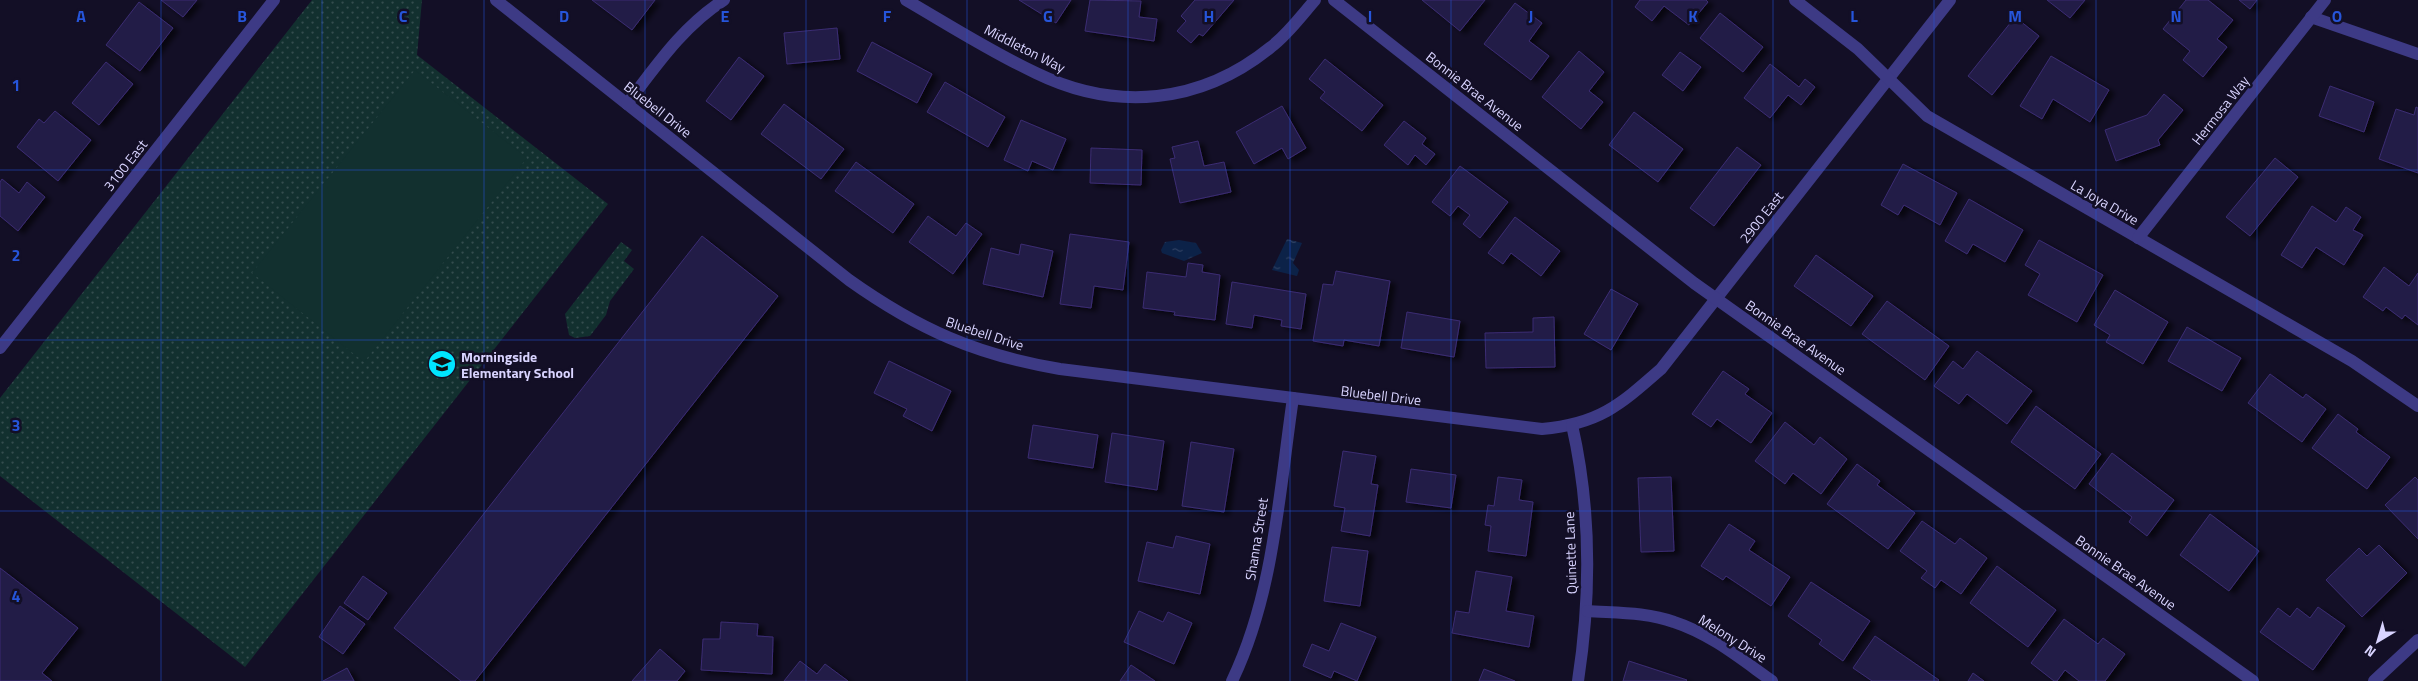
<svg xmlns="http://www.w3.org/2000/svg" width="2418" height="681" viewBox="0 0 2418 681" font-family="'Titillium Web',sans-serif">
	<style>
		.grass { fill: url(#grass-dots) }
		.pitch { fill: #12302f }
		.water { fill: url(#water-ripples) }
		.building { fill: #241b47; stroke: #3b2d73; filter: url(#shadow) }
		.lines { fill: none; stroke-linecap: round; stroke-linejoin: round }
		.minor { stroke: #3d3a85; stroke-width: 12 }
		.grid { fill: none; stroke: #2655da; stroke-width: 1; stroke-opacity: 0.55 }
		.labels { text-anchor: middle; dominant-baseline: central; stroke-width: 5; stroke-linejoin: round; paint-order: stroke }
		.street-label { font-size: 14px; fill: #d9d4ff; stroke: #130f26 }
		.poi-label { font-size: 14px; font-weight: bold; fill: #d9d4ff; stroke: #130f26; text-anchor: start }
		.grid-label { font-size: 16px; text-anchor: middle; font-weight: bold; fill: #2655da; stroke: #130f26; stroke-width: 5; stroke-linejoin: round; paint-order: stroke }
	</style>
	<defs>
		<pattern id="grass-dots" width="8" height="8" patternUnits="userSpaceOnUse" patternTransform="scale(1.25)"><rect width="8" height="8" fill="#12302f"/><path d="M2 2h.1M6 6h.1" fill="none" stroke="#344d4e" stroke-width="1.8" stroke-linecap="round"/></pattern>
		<pattern id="water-ripples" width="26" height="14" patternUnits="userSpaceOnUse" patternTransform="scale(1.25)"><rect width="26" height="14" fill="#0c2248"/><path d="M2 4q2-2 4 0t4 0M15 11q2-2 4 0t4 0" fill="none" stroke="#2f4163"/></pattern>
		<filter id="shadow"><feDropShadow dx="5.5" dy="3" stdDeviation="2.5" flood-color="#0009"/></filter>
	</defs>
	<rect width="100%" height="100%" fill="#130f26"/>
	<g class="grass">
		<polygon points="312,0 422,0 417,55 608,204 245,667 0,476 0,398"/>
		<polygon points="621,242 632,250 624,261 634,269 610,301 606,315 590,336 575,338 569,335 565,314"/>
	</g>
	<polygon class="pitch" points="415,70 527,158 364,362 252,273"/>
	<g class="water">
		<polygon points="1287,239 1302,243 1293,263 1299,270 1297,276 1272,270"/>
		<polygon points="1179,240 1196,243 1202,253 1184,261 1162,253 1161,250 1165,242"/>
	</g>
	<g class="building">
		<polygon points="161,0 197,0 183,17"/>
		<polygon points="592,0 655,0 632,30"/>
		<polygon points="1019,0 1071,0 1056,23"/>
		<polygon points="1090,0 1141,1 1139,17 1157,19 1154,41 1085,31"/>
		<polygon points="1195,0 1234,0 1203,36 1199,34 1191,43 1177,31 1186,21 1181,16"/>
		<polygon points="1422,0 1485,0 1460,31"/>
		<polygon points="1640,0 1706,0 1708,2 1689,25 1664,6 1652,21 1635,7"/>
		<polygon points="2047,0 2085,0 2070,18"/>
		<polygon points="2186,0 2208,0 2233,20 2217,39 2227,47 2203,77 2183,60 2190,51 2163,29"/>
		<polygon points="2239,0 2257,0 2250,9"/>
		<polygon points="139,2 173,28 140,71 106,45"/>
		<polygon points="1515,3 1542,23 1529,41 1549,56 1531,80 1484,44"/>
		<polygon points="1720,13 1763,47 1743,72 1700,38"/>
		<polygon points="2015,17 2039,36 1992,95 1968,76"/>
		<polygon points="837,28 840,59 787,64 784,33"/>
		<polygon points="872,42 932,74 917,103 857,71"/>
		<polygon points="1579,51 1604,72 1589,91 1603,102 1581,129 1542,97"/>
		<polygon points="1680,52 1701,67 1683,91 1662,75"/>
		<polygon points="2051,56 2109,90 2090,122 2053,99 2042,119 2020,106"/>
		<polygon points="739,57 764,76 731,120 706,101"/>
		<polygon points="1325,59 1383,105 1362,131 1320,98 1325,92 1309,79"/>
		<polygon points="106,62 133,84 99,125 72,103"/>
		<polygon points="1770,64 1799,87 1805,79 1815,87 1801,105 1788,95 1770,118 1744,98"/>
		<polygon points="945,82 1005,117 988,147 927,112"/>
		<polygon points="2330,86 2374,102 2364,132 2319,116"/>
		<polygon points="2164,94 2183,110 2158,140 2160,145 2116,161 2105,130 2147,115"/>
		<polygon points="784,104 844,149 821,179 761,134"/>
		<polygon points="1282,106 1306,148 1288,159 1282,148 1254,164 1236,132"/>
		<polygon points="2416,107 2418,108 2418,173 2379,159 2396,109 2414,115"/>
		<polygon points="55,111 91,140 58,181 17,147 39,119 44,123"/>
		<polygon points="1634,112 1683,149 1658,182 1609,145"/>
		<polygon points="1021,120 1066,139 1053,170 1032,161 1028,171 1004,160"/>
		<polygon points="1404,121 1426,138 1422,144 1435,154 1426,165 1415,155 1408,165 1384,145"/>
		<polygon points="1198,141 1204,166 1224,162 1231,192 1180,203 1170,159 1175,158 1172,147"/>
		<polygon points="1737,147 1761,165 1714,226 1690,208"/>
		<polygon points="1091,148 1142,150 1141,185 1090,183"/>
		<polygon points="2275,158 2298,177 2250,236 2226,217"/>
		<polygon points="856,162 914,204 893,233 835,191"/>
		<polygon points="1903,164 1957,193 1940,225 1904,205 1898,215 1881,205"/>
		<polygon points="1460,166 1508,202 1480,238 1463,224 1470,215 1458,206 1450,216 1432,202"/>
		<polygon points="2,179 19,193 27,182 45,197 18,231 0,216 0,182"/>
		<polygon points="1969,199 2023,230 2005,262 1973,244 1967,254 1945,241"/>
		<polygon points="2312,206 2336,222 2346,207 2361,217 2353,230 2363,235 2344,265 2316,247 2302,268 2281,255"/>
		<polygon points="928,216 956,236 966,223 982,234 953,274 909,242"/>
		<polygon points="1515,217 1560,251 1541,276 1511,253 1503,264 1488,253"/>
		<polygon points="1070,234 1129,242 1123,290 1094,286 1091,308 1060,304"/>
		<polygon points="702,236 778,296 475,681 461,681 394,628"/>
		<polygon points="2039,240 2103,275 2077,322 2028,295 2040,274 2025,265"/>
		<polygon points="1021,244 1053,251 1043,297 983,284 991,248 1019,255"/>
		<polygon points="1816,255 1873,296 1851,326 1794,286"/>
		<polygon points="1188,263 1203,265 1202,272 1220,275 1215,320 1174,315 1175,312 1143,308 1147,272 1186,277"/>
		<polygon points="2384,267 2409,286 2418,273 2418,325 2405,315 2402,319 2386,307 2383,311 2363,297"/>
		<polygon points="1336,271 1390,281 1379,346 1344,340 1343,346 1313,341 1323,284 1333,285"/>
		<polygon points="1232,282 1306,294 1301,329 1281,326 1282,320 1254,315 1252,328 1226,324"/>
		<polygon points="1611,289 1638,304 1611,350 1584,334"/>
		<polygon points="2115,290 2168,322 2143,364 2106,342 2110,335 2094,325"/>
		<polygon points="1887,301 1949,346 1925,380 1862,334"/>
		<polygon points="1407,312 1460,321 1454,357 1401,348"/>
		<polygon points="1554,317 1555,367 1486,368 1485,333 1533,332 1533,318"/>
		<polygon points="2187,327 2241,358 2222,391 2168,361"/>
		<polygon points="1977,351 2032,391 2007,424 1967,394 1959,404 1934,386 1953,361 1963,369"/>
		<polygon points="889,361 951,391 932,431 903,416 907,409 874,393"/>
		<polygon points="1723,371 1749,389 1745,394 1772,413 1751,443 1717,419 1711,427 1692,414"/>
		<polygon points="2270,374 2303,398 2306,394 2326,409 2302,442 2248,403"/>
		<polygon points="2036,406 2101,454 2075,489 2011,442"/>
		<polygon points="2338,414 2358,429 2356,432 2390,457 2367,489 2312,448"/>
		<polygon points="1785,422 1814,445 1820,437 1847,459 1821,494 1793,473 1785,484 1755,461"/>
		<polygon points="1033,425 1098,435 1093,468 1028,458"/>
		<polygon points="1112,433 1164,441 1157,490 1105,482"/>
		<polygon points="1191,442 1234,449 1224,512 1182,506"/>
		<polygon points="1343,451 1376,456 1371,484 1378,485 1370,536 1341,531 1345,508 1334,506"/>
		<polygon points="2112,453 2174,500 2147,536 2129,522 2132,517 2089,484"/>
		<polygon points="1857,464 1880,481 1877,485 1915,513 1888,549 1827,504"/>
		<polygon points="1411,469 1456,475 1451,508 1406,502"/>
		<polygon points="1498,477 1522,480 1519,500 1533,502 1526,556 1488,551 1491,526 1485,525 1488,505 1494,506"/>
		<polygon points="1671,477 1674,551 1641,552 1638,478"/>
		<polygon points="2415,477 2418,480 2418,539 2385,505"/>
		<polygon points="2210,514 2259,551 2229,591 2180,555"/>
		<polygon points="1922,521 1955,544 1960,538 1987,558 1961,594 1941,580 1935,588 1921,578 1927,571 1900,551"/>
		<polygon points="1729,524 1755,541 1749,550 1790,577 1771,606 1726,576 1723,580 1701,566"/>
		<polygon points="1176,536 1210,544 1200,594 1138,581 1147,542 1173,548"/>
		<polygon points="2379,545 2407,573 2362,617 2326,580 2359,548 2367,556"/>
		<polygon points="1332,547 1368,551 1360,606 1324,601"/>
		<polygon points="1997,566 2056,610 2028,647 1970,603"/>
		<polygon points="0,568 78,628 42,673 52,681 0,681"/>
		<polygon points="1476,571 1512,577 1506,611 1534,616 1529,647 1452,633 1456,611 1469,613"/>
		<polygon points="363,576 387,593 368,620 344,603"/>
		<polygon points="1811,582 1870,621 1843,661 1819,644 1822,640 1788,616"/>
		<polygon points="340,606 365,624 343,654 319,637"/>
		<polygon points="2318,607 2345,626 2313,670 2260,632 2278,608 2290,617 2297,608 2310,618"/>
		<polygon points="1139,611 1163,622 1168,612 1192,623 1174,664 1124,642"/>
		<polygon points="2064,619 2098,644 2103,638 2125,654 2105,681 2079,681 2065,670 2057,681 2054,681 2031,663"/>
		<polygon points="721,622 758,624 757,636 773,637 772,674 701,670 703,639 720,639"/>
		<polygon points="1341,623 1376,637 1357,681 1334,671 1331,678 1303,666 1312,644 1329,651"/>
		<polygon points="1875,636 1939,680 1938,681 1872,681 1853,668"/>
		<polygon points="660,649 685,671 677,681 632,681"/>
		<polygon points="800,661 817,674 825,664 848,681 784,681"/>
		<polygon points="1629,661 1687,680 1686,681 1623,681"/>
		<polygon points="1131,665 1155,681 1120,681"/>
		<polygon points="347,668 354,681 323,681"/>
		<polygon points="1484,669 1515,681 1479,681"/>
		<polygon points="1973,673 1984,681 1968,681"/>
	</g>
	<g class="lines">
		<g class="minor">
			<path d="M496,0L849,280C918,329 976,355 1060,369L1542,429C1599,424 1620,405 1661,369L1950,0"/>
			<path d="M906,0C949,25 991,52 1036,73C1116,112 1201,104 1271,47C1288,34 1301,16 1315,0"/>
			<polyline points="1334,0 1694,283 2253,681"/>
			<polyline points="1795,0 1858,49 1927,116 2352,361 2418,406"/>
			<polyline points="2311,17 2418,54"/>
			<path d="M627,104C656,66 683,26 724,0"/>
			<polyline points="2138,238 2325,0"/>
			<polyline points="0,348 274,0"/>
			<path d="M1572,425C1591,508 1591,596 1578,681"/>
			<path d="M1587,611C1616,613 1647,612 1674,622C1711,634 1741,659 1772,681"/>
			<path d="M1232,681C1274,594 1279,493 1293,398"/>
			<polyline points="2374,681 2418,640"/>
		</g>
	</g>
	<path class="grid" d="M161,0V681M322,0V681M484,0V681M645,0V681M806,0V681M967,0V681M1128,0V681M1290,0V681M1451,0V681M1612,0V681M1773,0V681M1934,0V681M2096,0V681M2257,0V681M0,170H2418M0,340H2418M0,511H2418"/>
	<defs>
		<symbol id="school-disc" viewBox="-11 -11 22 22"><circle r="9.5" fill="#00e5ff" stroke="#130f26"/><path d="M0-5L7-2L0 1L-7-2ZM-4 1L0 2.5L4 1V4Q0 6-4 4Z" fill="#111"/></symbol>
	</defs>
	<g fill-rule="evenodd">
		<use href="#school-disc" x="426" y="348" width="32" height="32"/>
	</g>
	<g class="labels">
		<g class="street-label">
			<text transform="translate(1025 48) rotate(27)">Middleton Way</text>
			<text transform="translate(1475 91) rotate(38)">Bonnie Brae Avenue</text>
			<text transform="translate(658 109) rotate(38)">Bluebell Drive</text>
			<text transform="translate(2220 110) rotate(-52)">Hermosa Way</text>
			<text transform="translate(125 165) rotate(-52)">3100 East</text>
			<text transform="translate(2105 202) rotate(30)">La Joya Drive</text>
			<text transform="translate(1761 217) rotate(-52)">2900 East</text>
			<text transform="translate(985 333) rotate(18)">Bluebell Drive</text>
			<text transform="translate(1796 337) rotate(35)">Bonnie Brae Avenue</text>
			<text transform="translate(1381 395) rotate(7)">Bluebell Drive</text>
			<text transform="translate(1256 539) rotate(-81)">Shanna Street</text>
			<text transform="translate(1570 553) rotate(-92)">Quinette Lane</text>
			<text transform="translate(2126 572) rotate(35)">Bonnie Brae Avenue</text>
			<text transform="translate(1733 638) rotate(32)">Melony Drive</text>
		</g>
		<g class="poi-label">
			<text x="461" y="356">Morningside<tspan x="461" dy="16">Elementary School</tspan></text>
		</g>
	</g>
	<g class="grid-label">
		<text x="81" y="22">A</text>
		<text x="242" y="22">B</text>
		<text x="403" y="22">C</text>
		<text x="564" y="22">D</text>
		<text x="725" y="22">E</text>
		<text x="887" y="22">F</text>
		<text x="1048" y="22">G</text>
		<text x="1209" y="22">H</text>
		<text x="1370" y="22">I</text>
		<text x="1531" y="22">J</text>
		<text x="1693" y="22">K</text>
		<text x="1854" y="22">L</text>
		<text x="2015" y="22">M</text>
		<text x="2176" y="22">N</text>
		<text x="2337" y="22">O</text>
		<text x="16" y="91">1</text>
		<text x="16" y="261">2</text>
		<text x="16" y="431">3</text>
		<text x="16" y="602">4</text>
	</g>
	<g transform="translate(2378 641) rotate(218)" stroke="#130f26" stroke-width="4" paint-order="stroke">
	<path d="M0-4L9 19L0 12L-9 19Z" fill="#d9d4ff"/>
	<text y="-8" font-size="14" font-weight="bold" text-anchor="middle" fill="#d9d4ff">N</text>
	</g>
</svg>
